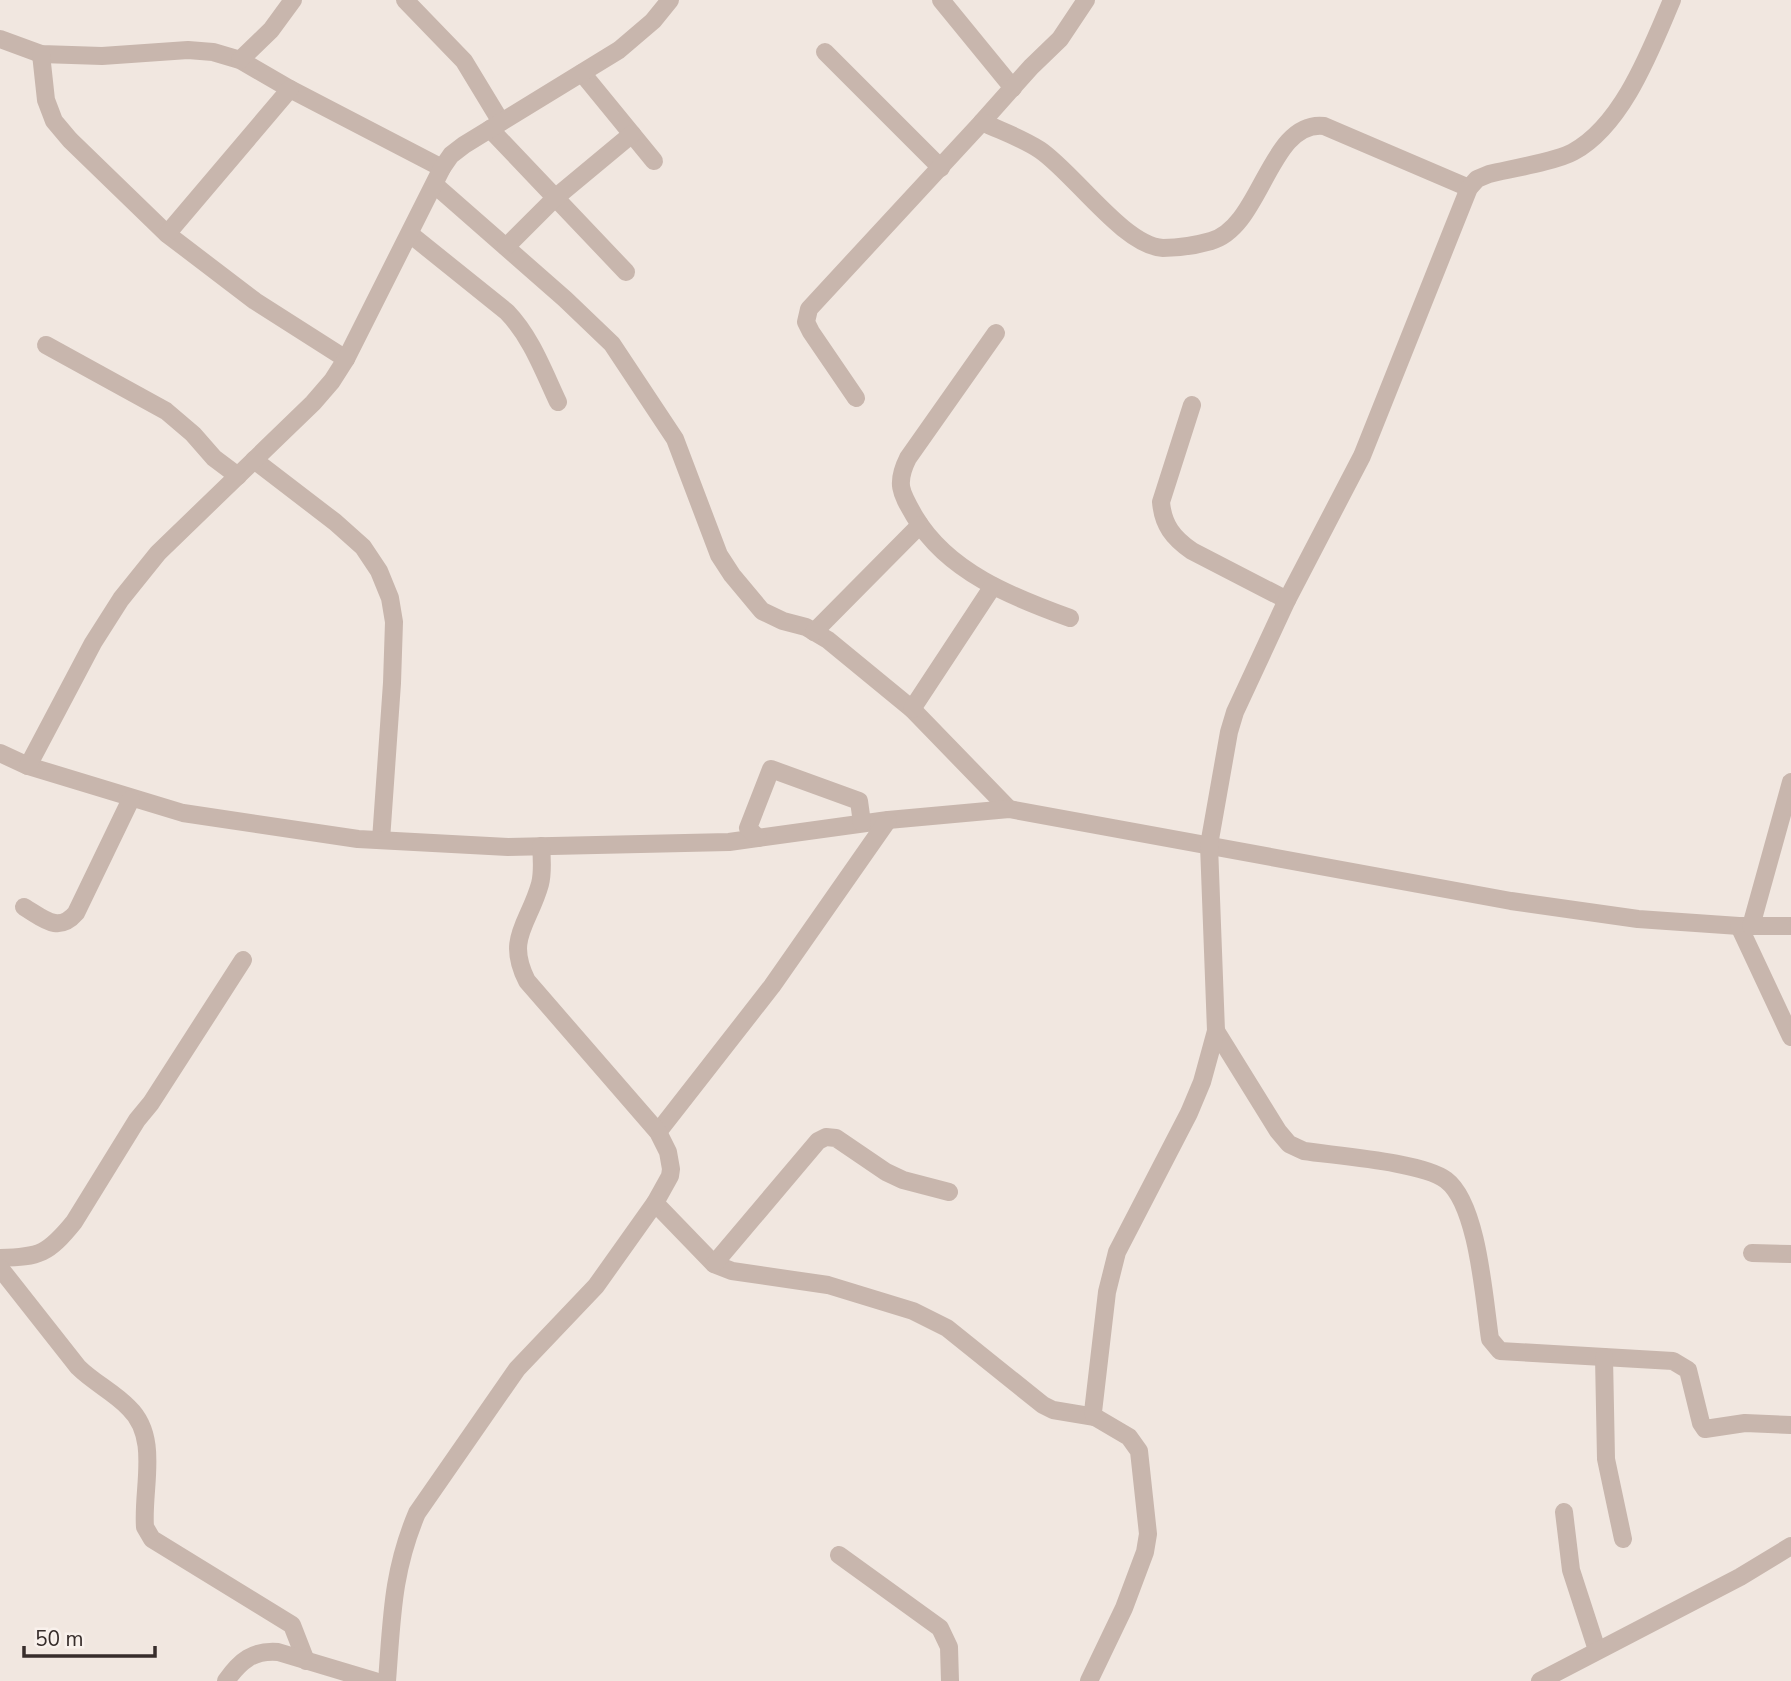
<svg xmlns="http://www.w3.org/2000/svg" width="1791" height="1681" viewBox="0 0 1791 1681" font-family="'Nunito Sans',sans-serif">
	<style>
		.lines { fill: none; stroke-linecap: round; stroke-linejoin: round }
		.minor { stroke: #c8b6ad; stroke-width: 18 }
	</style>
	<rect width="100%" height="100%" fill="#f1e7e0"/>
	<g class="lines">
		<g class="minor">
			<polyline points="405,0 464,61 501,122"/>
			<polyline points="941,0 1013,88"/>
			<polyline points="0,39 41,54 102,56 188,50 213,52 240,60 290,89 442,168"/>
			<polyline points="825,52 941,168"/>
			<polyline points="41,54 46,100 54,121 70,140 167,234 255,301 346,359"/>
			<polyline points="240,60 271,30 293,0"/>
			<polyline points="582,73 654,161"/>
			<polyline points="982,122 1031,67 1060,39 1086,0"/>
			<polyline points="490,129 626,272"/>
			<polyline points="435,185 565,299 612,344 675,439 719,555 732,575 762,611 783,621 806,627 828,640 912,709 1009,809"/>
			<polyline points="167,234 290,89"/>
			<path d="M410,234L507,312C531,337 543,370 558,402"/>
			<polyline points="506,247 555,198 632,134"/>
			<path d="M996,333L908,458C895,484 901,493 915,517C948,572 1012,597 1070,618"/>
			<polyline points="46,345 166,411 193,434 214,458 238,476"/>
			<path d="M856,398L811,332L806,322L809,309L982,122C1001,131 1022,138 1040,150C1074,173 1124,246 1163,248C1178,248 1197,245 1211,241C1262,227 1269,120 1324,126L1469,188"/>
			<path d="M1192,405L1161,502C1163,525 1173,538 1192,551L1287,600"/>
			<polyline points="254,460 335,522 363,547 379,571 390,598 394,622 392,683 381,840"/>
			<polyline points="814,632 920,525"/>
			<polyline points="912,709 993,586"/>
			<polyline points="0,753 28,766 183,813 358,839 508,847 729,842 888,820 1009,809 1511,901 1638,919 1739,926 1791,926"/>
			<polyline points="28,766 93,643 121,599 158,553 313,403 332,381 346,359 442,168 451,155 464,145 619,50 653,21 670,0"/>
			<polyline points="758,838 748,828 771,769 859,801 862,823"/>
			<path d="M24,907C43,918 58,934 76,913L131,799"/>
			<polyline points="1739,926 1791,1037"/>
			<polyline points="1751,926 1791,782"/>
			<path d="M1216,1031L1278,1131L1289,1144L1304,1151C1337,1156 1422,1162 1446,1180C1478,1204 1484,1299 1490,1339L1500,1351L1673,1361L1688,1370L1701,1423L1705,1429L1745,1423L1791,1425"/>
			<polyline points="658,1132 772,986 888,820"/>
			<polyline points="655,1203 714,1264 732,1271 828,1285 913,1311 947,1328 1043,1405 1053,1410 1095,1417"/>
			<polyline points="1752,1253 1791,1254"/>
			<path d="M0,1258C40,1257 48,1254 74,1222L137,1120L151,1103L243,960"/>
			<polyline points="714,1264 818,1141 826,1137 836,1138 886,1172 903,1180 949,1192"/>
			<path d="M0,1268L78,1367C94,1383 114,1392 129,1408C160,1438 142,1488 145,1527L152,1539L292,1625L306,1661"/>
			<polyline points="1604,1357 1606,1459 1623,1539"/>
			<polyline points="1564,1512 1571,1570 1597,1650"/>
			<polyline points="839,1555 940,1628 949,1647 950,1681"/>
			<path d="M226,1681C240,1661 253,1650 278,1652L375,1681"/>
			<path d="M387,1681C392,1618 392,1572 417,1513L517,1369L596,1286L655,1203L670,1176L671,1169L668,1152L658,1132L527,981C505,938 529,924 540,884C543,872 542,858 541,846"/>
			<path d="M1089,1681L1124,1608L1145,1552L1148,1534L1139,1451L1129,1437L1095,1417L1093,1412L1107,1292L1117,1252L1189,1113L1202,1082L1216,1031L1209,845L1229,732L1235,712L1287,600L1362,456L1469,188L1477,179L1489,174C1510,169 1557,161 1573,152C1623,125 1651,49 1672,0"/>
			<polyline points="1540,1681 1740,1577 1791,1546"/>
		</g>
	</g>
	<path d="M24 1646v10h131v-10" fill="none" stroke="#372d2b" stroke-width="3.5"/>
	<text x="35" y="1646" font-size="21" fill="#372d2b" stroke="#f9f1ec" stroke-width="5" paint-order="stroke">50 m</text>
</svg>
